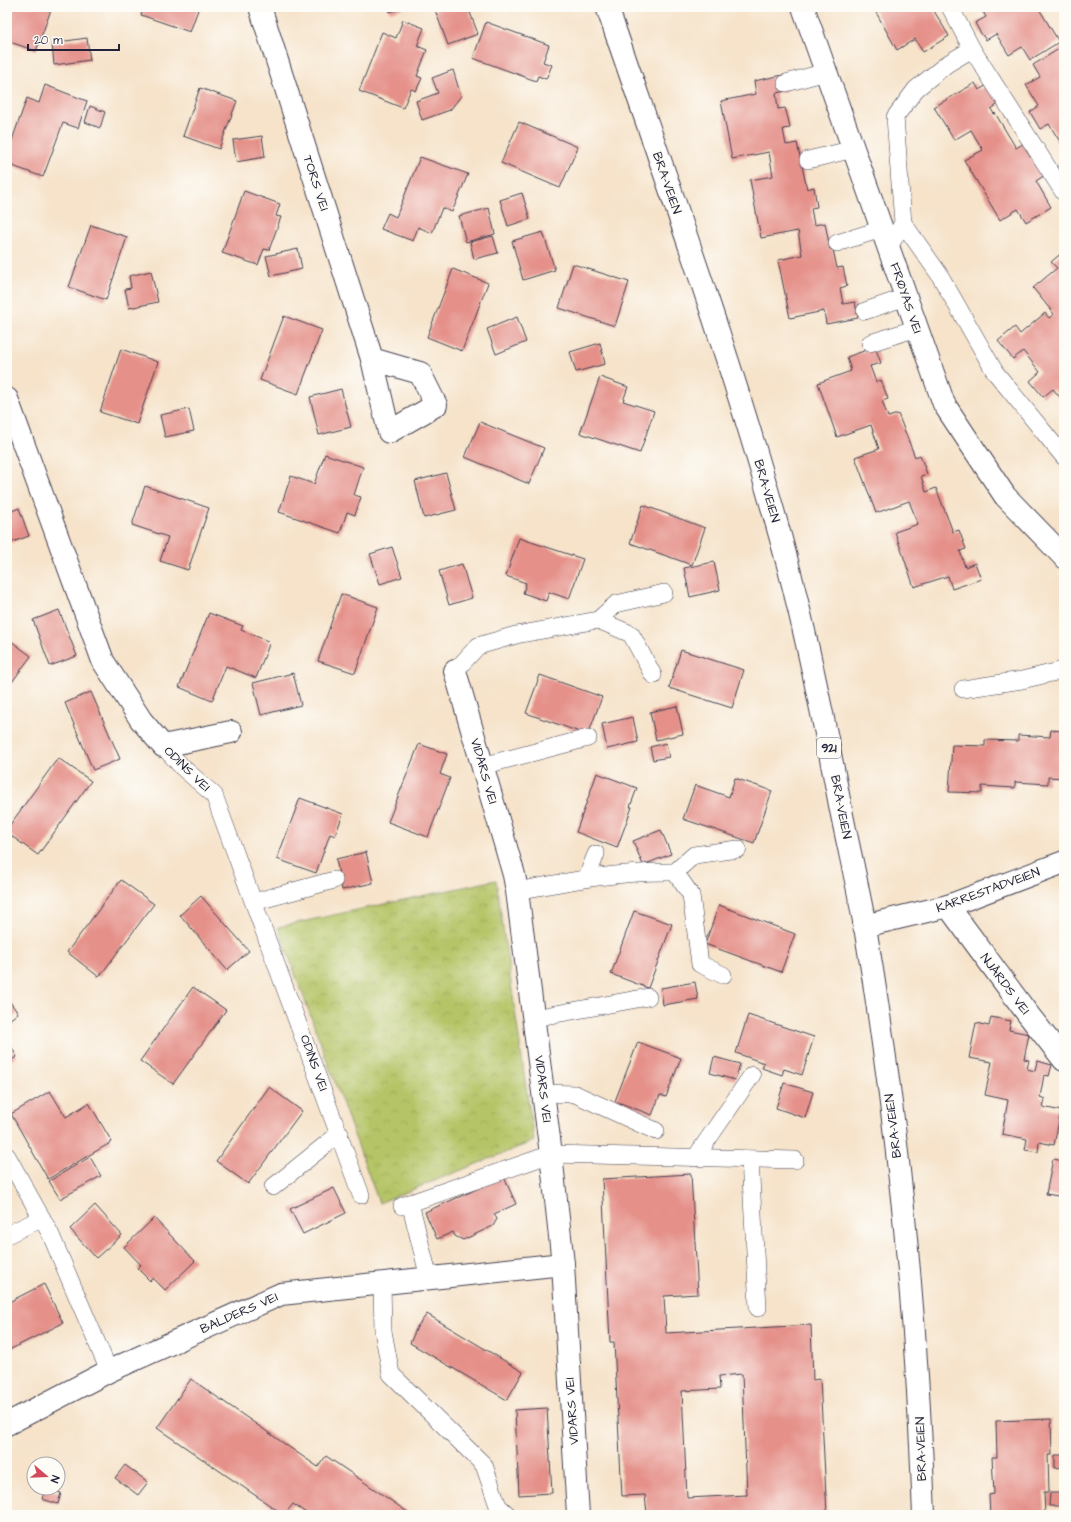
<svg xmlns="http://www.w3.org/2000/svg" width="1071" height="1522" viewBox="0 0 1071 1522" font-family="'Architects Daughter',sans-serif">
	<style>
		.park { fill: url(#park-crowns); stroke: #6c7350 }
		.building { fill: #e5918a; fill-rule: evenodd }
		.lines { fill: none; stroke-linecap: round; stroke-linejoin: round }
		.service-casing { stroke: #423f50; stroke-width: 18 }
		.minor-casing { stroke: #423f50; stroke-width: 24 }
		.primary-casing { stroke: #423f50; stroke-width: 24 }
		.service { stroke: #fff; stroke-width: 17 }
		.minor { stroke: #fff; stroke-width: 22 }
		.primary { stroke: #fff; stroke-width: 22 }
		.labels { text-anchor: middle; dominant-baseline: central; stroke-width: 3.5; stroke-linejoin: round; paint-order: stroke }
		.shield { fill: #fdfcf7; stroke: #646373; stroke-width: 1 }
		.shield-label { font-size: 12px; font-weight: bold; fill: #22223b }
		.street-label { font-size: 13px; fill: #22223b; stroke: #fdfcf7 }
	</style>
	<defs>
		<pattern id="park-crowns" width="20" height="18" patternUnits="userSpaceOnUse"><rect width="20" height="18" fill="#b5c466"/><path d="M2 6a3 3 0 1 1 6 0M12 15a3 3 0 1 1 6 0" fill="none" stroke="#9ba859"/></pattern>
	</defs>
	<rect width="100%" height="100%" fill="#fdfcf7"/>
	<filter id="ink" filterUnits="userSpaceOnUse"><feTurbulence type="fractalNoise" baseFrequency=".025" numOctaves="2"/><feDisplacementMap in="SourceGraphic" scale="8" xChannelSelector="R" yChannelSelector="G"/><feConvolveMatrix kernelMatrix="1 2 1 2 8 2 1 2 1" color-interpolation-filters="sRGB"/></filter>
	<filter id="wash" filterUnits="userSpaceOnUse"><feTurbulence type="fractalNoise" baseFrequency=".012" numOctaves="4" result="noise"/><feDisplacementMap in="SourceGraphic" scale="16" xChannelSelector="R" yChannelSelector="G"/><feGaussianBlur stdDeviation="0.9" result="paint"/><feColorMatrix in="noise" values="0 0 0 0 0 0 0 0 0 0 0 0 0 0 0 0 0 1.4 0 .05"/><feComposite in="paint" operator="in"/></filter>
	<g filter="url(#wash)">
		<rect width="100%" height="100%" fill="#f6e3ca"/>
		<polygon class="park" points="496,880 534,1141 379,1203 278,927"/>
		<g id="blocks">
			<g class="building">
				<polygon points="11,7 52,7 36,51 7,41 7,18"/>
				<polygon points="144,7 199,7 190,32 141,15"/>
				<polygon points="388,7 407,7 390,12"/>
				<polygon points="443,7 468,7 478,34 448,45 435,10"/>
				<polygon points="873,7 940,7 934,11 949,36 923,52 915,39 897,50"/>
				<polygon points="980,7 1038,7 1059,42 1030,60 1022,47 1009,55 996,34 986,40 980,32 975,23 986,17"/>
				<polygon points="403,20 424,28 417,46 427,50 417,76 422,78 416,91 411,89 403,108 359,91 382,32 396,38"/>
				<polygon points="486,22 549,45 543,62 552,65 546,79 538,76 536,81 473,58"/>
				<polygon points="87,38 90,60 54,65 52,43"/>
				<polygon points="1062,47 1064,51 1064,144 1062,145 1049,124 1040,129 1030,112 1039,106 1026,85 1040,77 1033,65"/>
				<polygon points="453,70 461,96 450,110 422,120 416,101 438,93 432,78"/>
				<polygon points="783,75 786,91 776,93 778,109 785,108 788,118 790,128 783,129 786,145 797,143 807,189 814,187 817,207 811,208 814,225 825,223 830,249 833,249 837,268 843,267 847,286 840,288 843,304 855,302 858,318 826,324 824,311 790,318 778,260 802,255 798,231 761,238 750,180 773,176 769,152 732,159 721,101 756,94 754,81"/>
				<polygon points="975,83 979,90 990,83 1002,102 991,109 994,114 995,113 1016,148 1026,142 1045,175 1036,181 1051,207 1026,222 1018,209 1000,220 964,160 983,150 971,130 954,140 934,107"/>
				<polygon points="45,85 87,101 78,128 63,123 43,177 7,164 7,154 27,98 39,103"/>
				<polygon points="200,88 237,101 219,149 183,136"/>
				<polygon points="90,106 105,112 100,128 85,122"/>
				<polygon points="519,122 578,147 560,188 501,163"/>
				<polygon points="262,136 265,157 236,162 233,140"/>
				<polygon points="420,157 468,174 452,212 442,208 432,233 418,227 413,241 381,229 388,213 396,217"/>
				<polygon points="244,191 280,204 276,216 281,217 269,250 264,249 258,265 222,253"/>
				<polygon points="522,193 530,219 508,226 500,200"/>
				<polygon points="489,208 495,234 466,242 459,216"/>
				<polygon points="91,225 127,237 106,300 69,287"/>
				<polygon points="543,232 555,270 523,280 512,241"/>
				<polygon points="493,236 498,253 474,259 470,242"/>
				<polygon points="298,249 302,269 271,276 266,256"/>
				<polygon points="1064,251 1064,402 1053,389 1043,397 1030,381 1040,372 1023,351 1013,359 998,341 1015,327 1020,334 1045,313 1049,318 1054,314 1033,288 1057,268 1051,262"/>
				<polygon points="573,264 629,282 615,326 559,308"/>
				<polygon points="453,269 488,283 462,351 427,337"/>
				<polygon points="151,271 158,302 129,308 125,289 131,288 129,276"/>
				<polygon points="284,316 322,330 298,394 260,380"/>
				<polygon points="517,317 526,342 496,354 487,329"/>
				<polygon points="600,343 605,364 576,372 570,352"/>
				<polygon points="875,347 881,363 870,366 876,382 881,380 888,399 882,401 888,417 898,414 915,457 920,455 927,474 921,476 926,492 936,488 953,532 959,530 966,549 960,551 965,567 975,563 981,579 952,589 948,576 914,587 895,532 918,524 909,501 876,513 855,457 879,449 871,425 837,437 818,383 851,371 847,357"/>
				<polygon points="121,349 158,362 137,424 100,412"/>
				<polygon points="600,377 628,387 623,401 654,411 640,453 580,433"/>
				<polygon points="341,389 351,427 319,435 310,397"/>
				<polygon points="189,409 194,431 165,437 160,415"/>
				<polygon points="480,422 544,448 529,484 465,457"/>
				<polygon points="325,454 363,467 354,495 361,497 355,515 347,512 340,533 279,512 291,476 314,484"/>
				<polygon points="446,473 456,510 424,518 415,481"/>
				<polygon points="145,486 209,508 188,570 160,561 168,537 132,525"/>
				<polygon points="643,505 705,528 692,565 630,543"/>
				<polygon points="19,508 29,536 7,544 7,513"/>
				<polygon points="519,538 583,559 569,599 549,592 546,601 523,593 526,583 506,576"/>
				<polygon points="392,547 402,577 380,584 370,554"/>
				<polygon points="714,562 720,590 690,597 684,568"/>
				<polygon points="462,564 472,598 449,605 439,571"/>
				<polygon points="341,594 378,607 355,673 318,661"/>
				<polygon points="59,610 77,656 50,666 33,620"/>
				<polygon points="209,613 243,626 241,630 270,642 256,678 226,666 212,701 179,687"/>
				<polygon points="7,638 31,656 7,689"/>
				<polygon points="681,650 744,670 732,708 669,688"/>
				<polygon points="293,673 301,705 261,715 253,683"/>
				<polygon points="540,675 602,697 588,735 526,713"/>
				<polygon points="91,692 120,759 93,770 65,703"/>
				<polygon points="677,706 683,734 656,740 650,712"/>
				<polygon points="633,717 638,742 607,749 602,724"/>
				<polygon points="1051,730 1064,731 1064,778 1048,777 1048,784 1015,782 1015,788 982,786 982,793 949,792 952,745 985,746 985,740 1018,741 1018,735 1050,737"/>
				<polygon points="666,743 669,757 653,760 650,747"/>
				<polygon points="419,744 447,754 440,774 450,778 428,837 388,822"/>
				<polygon points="58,758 91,781 38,855 7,833 7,829"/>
				<polygon points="597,773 637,788 630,807 632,807 617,848 576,832"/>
				<polygon points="735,778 772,791 754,843 683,819 695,785 729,797"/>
				<polygon points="300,798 343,814 335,836 330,834 316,873 277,859"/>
				<polygon points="661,830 671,854 643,865 633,841"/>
				<polygon points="366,852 373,883 342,890 336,859"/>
				<polygon points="121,880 154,904 99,977 67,952"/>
				<polygon points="201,896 249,951 227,970 180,915"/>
				<polygon points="719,905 795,934 781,972 705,944"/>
				<polygon points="634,911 672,924 648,988 611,974"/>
				<polygon points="695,982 698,999 663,1005 661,988"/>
				<polygon points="193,987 226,1010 173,1084 140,1061"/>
				<polygon points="7,998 18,1013 7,1022"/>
				<polygon points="748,1015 814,1037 802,1075 784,1069 782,1075 762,1068 764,1063 736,1053"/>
				<polygon points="991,1017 1011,1021 1009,1030 1029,1034 1024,1059 1029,1060 1027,1069 1035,1071 1037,1061 1052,1065 1049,1076 1044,1075 1040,1097 1045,1099 1043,1107 1061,1111 1054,1145 1039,1142 1038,1152 1025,1150 1027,1139 1002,1134 1008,1100 985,1095 992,1062 969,1058 976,1023 989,1026"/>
				<polygon points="7,1039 17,1057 7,1062"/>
				<polygon points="638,1042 681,1058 666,1097 660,1095 652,1115 615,1101"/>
				<polygon points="714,1057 740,1064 735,1080 710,1073"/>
				<polygon points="784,1083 813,1092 805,1118 776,1108"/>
				<polygon points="269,1087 302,1111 248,1184 216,1161"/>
				<polygon points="50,1091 66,1117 89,1103 112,1142 48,1179 11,1114"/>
				<polygon points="90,1157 101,1176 60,1199 49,1181"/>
				<polygon points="1053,1159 1064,1161 1064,1197 1046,1194"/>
				<path d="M691,1174L698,1294L664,1296L666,1333L811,1325L813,1380L820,1379L827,1515H656V1513L647,1514L645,1495L622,1496L614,1342H610L602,1179ZM742,1374L747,1495L687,1498L682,1391L720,1389L719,1376Z"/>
				<polygon points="504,1177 516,1204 494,1214 497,1219 493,1226 463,1240 455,1236 453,1232 437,1239 425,1212"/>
				<polygon points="334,1188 346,1213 303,1234 290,1209"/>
				<polygon points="95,1205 122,1235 96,1258 70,1229"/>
				<polygon points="154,1218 195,1261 165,1290 153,1278 150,1281 137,1268 141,1265 124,1247"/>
				<polygon points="44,1284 63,1323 7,1351 7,1303"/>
				<polygon points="427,1314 523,1372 507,1400 410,1343 417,1327"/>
				<polygon points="191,1379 318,1467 326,1456 412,1515 309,1515 293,1504 284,1515 157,1428"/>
				<polygon points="547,1408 552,1493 519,1495 515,1410"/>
				<polygon points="1061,1417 1064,1417 1063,1444"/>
				<polygon points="1051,1419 1052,1455 1048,1455 1049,1492 1044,1492 1045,1515 990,1515 989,1495 994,1494 992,1457 997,1457 996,1421"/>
				<polygon points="1055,1455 1064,1455 1064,1467 1055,1468"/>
				<polygon points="125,1465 148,1482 138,1495 115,1478"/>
				<polygon points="45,1488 61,1493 58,1504 42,1499"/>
				<polygon points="1050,1493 1064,1493 1064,1506 1049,1506"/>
			</g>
		</g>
	</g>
	<g filter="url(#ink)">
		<use href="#blocks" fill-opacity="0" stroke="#423f50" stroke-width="1"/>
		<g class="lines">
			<defs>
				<g id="service">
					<polyline points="950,7 972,49"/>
					<polyline points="786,83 826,72"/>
					<polyline points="808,160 854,149"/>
					<polyline points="903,223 939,274 995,372 1064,457"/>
					<polyline points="837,243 882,229"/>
					<polyline points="889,247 903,223 895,117 916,89 947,64 972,49 1064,193"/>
					<polyline points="865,311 906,297"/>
					<polyline points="870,343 917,328"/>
					<polyline points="598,620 616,604 664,593"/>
					<polyline points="455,671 478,646 516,635 598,620 631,634 653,675"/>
					<polyline points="963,689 1022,680 1064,670"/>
					<polyline points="163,746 182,767 214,795 361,1195"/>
					<polyline points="482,766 588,738"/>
					<polyline points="675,872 694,855 738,849"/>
					<polyline points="587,877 596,854"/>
					<path d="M517,891C569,881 621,871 675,872L691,895L700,964L723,975"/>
					<polyline points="254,902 334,880"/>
					<polyline points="534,1018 648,997"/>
					<polyline points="543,1093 575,1094 656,1131"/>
					<polyline points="7,1156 50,1233 109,1371"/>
					<polyline points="695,1158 752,1075"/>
					<polyline points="750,1159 758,1308"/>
					<polyline points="273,1187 340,1133"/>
					<polyline points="410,1203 429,1278"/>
					<polyline points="402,1206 551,1154 795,1160"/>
					<polyline points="7,1235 42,1218"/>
					<polyline points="382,1283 383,1331 391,1374 484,1465 498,1506 508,1515"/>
				</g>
				<g id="minor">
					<polyline points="260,7 372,359"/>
					<polyline points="803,7 944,404 1005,496 1064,557"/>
					<polygon points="372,359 420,373 436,405 389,432"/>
					<polyline points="7,399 103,661 141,720 163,746 231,732"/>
					<polyline points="455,671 514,875 517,891 551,1154 563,1264 578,1515"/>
					<polyline points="948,906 1027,1013 1064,1060"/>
					<polyline points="864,926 948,906 1064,862"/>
					<polyline points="7,1424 109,1371 281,1294 563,1264"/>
				</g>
				<path id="primary" d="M607,7C671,193 739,379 789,569C809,647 825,726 840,805C848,846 858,886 865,927C898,1121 917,1318 924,1515"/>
			</defs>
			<use href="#service" class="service-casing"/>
			<use href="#minor" class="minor-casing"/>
			<use href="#primary" class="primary-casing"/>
			<use href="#service" class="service"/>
			<use href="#minor" class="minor"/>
			<use href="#primary" class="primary"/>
		</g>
	</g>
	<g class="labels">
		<rect class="shield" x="817" y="738" width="24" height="20" rx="3"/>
		<g class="shield-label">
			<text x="829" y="748">921</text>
		</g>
		<g class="street-label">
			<text transform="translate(316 183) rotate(72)">TORS VEI</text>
			<text transform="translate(667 183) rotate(71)">BRA-VEIEN</text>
			<text transform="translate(906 298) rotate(71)">FRØYAS VEI</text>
			<text transform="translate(767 491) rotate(74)">BRA-VEIEN</text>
			<text transform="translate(187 769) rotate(44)">ODINS VEI</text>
			<text transform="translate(484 771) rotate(74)">VIDARS VEI</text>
			<text transform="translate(841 807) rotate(79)">BRA-VEIEN</text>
			<text transform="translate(988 890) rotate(-20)">KARRESTADVEIEN</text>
			<text transform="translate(1005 984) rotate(53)">NJÅRDS VEI</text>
			<text transform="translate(314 1063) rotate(70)">ODINS VEI</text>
			<text transform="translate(543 1089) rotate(83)">VIDARS VEI</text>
			<text transform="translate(893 1126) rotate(-97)">BRA-VEIEN</text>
			<text transform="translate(239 1313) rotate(-24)">BALDERS VEI</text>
			<text transform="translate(572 1411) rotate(-94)">VIDARS VEI</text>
			<text transform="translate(921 1449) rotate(-92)">BRA-VEIEN</text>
		</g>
	</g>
	<rect width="1071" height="1522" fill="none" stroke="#fdfcf7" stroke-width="24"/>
	<g transform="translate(46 1476) rotate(109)"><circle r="19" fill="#fdfcf7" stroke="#a5a5ac"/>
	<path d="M0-3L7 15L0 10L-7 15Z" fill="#d1495b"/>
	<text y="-6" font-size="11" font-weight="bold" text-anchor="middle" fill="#22223b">N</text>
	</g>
	<path d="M28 44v6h91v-6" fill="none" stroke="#22223b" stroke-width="2"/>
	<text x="34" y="44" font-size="12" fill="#22223b" stroke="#fdfcf7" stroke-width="3" paint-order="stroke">20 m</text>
</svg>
